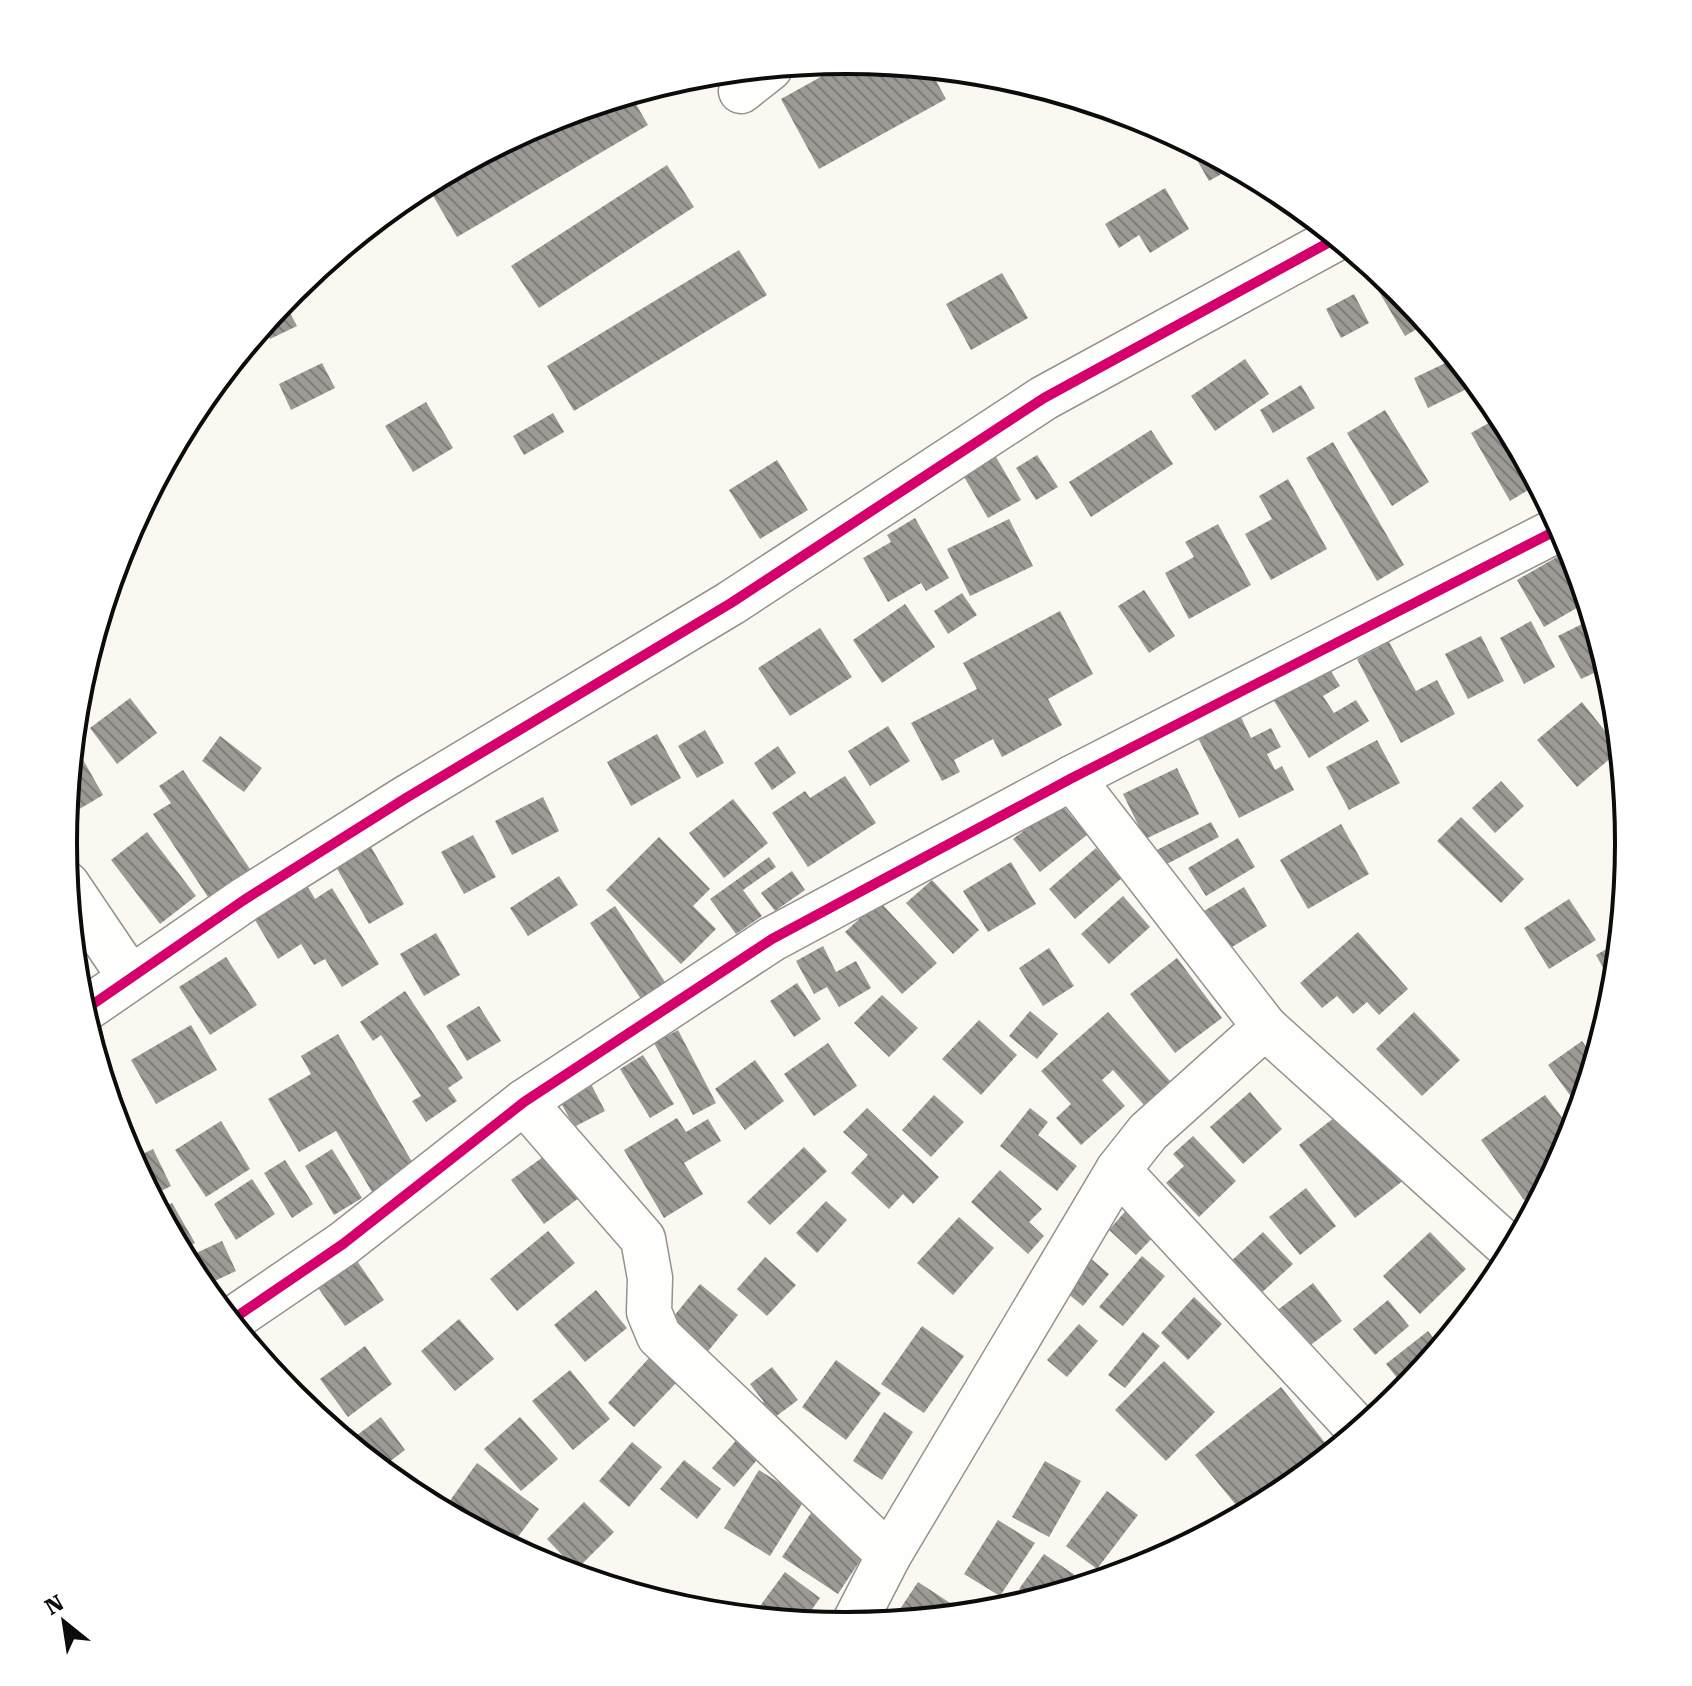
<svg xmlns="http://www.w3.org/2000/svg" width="1692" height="1686" viewBox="0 0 1692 1686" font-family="'Roboto Serif',serif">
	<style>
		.building { fill: url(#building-back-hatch) }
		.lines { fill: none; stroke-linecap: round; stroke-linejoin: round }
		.minor-casing { stroke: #93928f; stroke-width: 47 }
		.minor { stroke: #fefefd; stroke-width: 44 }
		.cycleway-casing { stroke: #fff; stroke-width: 15 }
		.cycleway { stroke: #d6006c; stroke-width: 10 }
		.rim { fill: none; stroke: #0c0c0c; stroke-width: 4 }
	</style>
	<defs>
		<pattern id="building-back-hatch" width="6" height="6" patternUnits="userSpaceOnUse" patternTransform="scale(2)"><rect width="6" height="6" fill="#9d9a96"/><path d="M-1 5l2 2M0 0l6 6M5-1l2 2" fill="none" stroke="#7e7c79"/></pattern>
	</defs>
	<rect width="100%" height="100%" fill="#faf8f0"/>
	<g class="building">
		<polygon points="851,60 929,68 946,99 819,169 781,99"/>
		<polygon points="630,94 648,125 457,237 432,194 502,152 498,145 547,119"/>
		<polygon points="1194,146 1199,148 1234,167 1209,181 1190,148"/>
		<polygon points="667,165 694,207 539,308 511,266"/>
		<polygon points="1165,188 1189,229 1150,253 1139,235 1119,248 1105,224"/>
		<polygon points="739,250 767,295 574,411 547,366"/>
		<polygon points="1002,273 1028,318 971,350 946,304"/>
		<polygon points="1380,273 1400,290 1427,323 1405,336 1371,278"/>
		<polygon points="1354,294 1369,323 1341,338 1326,309"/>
		<polygon points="283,300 297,326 270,339 263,326"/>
		<polygon points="1456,358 1477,384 1428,408 1414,378"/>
		<polygon points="1245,359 1269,394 1215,431 1191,396"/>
		<polygon points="322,363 335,388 291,410 279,384"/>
		<polygon points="1301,385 1315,408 1273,433 1260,410"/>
		<polygon points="426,402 453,448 413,472 385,426"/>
		<polygon points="1385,410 1429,482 1392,506 1347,433"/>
		<polygon points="553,413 564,432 524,455 513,436"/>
		<polygon points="1501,416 1538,484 1510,501 1471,433"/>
		<polygon points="1151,430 1173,464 1091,517 1069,482"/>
		<polygon points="1333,442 1404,565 1377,581 1306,458"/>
		<polygon points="1037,455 1058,487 1036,500 1016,468"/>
		<polygon points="996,457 1021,500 988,518 963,475"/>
		<polygon points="777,460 808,510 760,539 729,490"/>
		<polygon points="1288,479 1327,549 1271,580 1245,534 1272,519 1259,496"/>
		<polygon points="915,518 949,578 926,591 921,583 888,602 863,558 891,542 887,535"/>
		<polygon points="1009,519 1033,566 970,596 947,549"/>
		<polygon points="1218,524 1251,585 1189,619 1165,573 1194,557 1185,542"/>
		<polygon points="1571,549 1587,602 1544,627 1517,580"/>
		<polygon points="1144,590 1175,636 1149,653 1118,606"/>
		<polygon points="962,593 977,615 948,634 934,611"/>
		<polygon points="905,604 935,647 882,683 853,640"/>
		<polygon points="1060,611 1093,674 1048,699 1062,725 1002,757 993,739 954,760 960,772 942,781 911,723 977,689 963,663"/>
		<polygon points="1592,619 1607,667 1581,679 1558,636"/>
		<polygon points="1531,621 1555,667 1524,684 1500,638"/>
		<polygon points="820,628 852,677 790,716 758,668"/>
		<polygon points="1481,636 1504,681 1468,699 1445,654"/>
		<polygon points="1389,642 1416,691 1437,680 1455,714 1401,743 1357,659"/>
		<polygon points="1326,663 1340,686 1323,696 1334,713 1356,700 1369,721 1309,758 1271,696"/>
		<polygon points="130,698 157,733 117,764 90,728"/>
		<polygon points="1582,702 1620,750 1577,787 1537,740"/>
		<polygon points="1240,715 1251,738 1271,728 1281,747 1267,754 1275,770 1282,766 1294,790 1239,818 1197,736"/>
		<polygon points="888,726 910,761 870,786 848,751"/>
		<polygon points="705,730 724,763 697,778 678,746"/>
		<polygon points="657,734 681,778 631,806 607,762"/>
		<polygon points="220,736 262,768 244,792 202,761"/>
		<polygon points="1377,740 1400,783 1349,810 1326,767"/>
		<polygon points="73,742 103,795 66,817"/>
		<polygon points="778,746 796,773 772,790 754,763"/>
		<polygon points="1177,768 1199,814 1145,839 1123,794"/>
		<polygon points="183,770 250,869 208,897 153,814 171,803 159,786"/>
		<polygon points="845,776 876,823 808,867 772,813 805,791 810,798"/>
		<polygon points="1501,781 1524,806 1495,833 1472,808"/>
		<polygon points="543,797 559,831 512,855 495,821"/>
		<polygon points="733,799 768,843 724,878 689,833"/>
		<polygon points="1060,802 1087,835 1040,872 1013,839"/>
		<polygon points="1461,817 1524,879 1501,903 1437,841"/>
		<polygon points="1211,822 1219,837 1159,868 1151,853"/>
		<polygon points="1341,824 1369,874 1308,909 1280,860"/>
		<polygon points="147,832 196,896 160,924 111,860"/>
		<polygon points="473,835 496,877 464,894 441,852"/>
		<polygon points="659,837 710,889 693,906 716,929 681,964 606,890"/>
		<polygon points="1238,838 1255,867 1206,896 1188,868"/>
		<polygon points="371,847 404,904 369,924 336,867"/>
		<polygon points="1096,848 1122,878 1075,919 1049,889"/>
		<polygon points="769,857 776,867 743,890 762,916 736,934 710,899"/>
		<polygon points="1011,862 1036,904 988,932 963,891"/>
		<polygon points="792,871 805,890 775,911 761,893"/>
		<polygon points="301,875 315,899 332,888 379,964 342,987 325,959 314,965 301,944 278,959 248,908"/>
		<polygon points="559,876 578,905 528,936 510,908"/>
		<polygon points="932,880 979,930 953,954 906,903"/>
		<polygon points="1244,887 1267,926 1227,950 1204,911"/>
		<polygon points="1123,896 1150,927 1109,964 1081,934"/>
		<polygon points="1569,899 1596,940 1549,969 1524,928"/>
		<polygon points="879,901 937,963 902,994 845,932"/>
		<polygon points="615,906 667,985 643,1002 590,923"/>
		<polygon points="1358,932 1408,989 1379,1015 1367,1002 1353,1014 1337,996 1322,1008 1300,983"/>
		<polygon points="436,933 460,975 424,996 400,954"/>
		<polygon points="1619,942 1615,980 1611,982 1596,955"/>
		<polygon points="823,946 836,972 856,961 871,988 839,1007 827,987 814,994 796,961"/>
		<polygon points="1049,948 1074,986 1043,1006 1019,968"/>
		<polygon points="226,957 257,1005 210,1035 179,987"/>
		<polygon points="1177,958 1222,1018 1175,1053 1130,994"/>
		<polygon points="797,983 821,1019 794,1037 770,1001"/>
		<polygon points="405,991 463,1078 448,1088 457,1101 426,1122 412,1101 421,1096 381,1035 373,1041 360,1022"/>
		<polygon points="882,995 918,1028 889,1057 854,1023"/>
		<polygon points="479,1006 501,1041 467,1061 446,1026"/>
		<polygon points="1030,1011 1058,1034 1037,1059 1009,1036"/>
		<polygon points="1108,1012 1170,1081 1144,1105 1113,1070 1102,1080 1125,1106 1081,1145 1056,1118 1071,1104 1041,1071"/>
		<polygon points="1414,1012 1460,1060 1422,1096 1376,1049"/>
		<polygon points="979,1020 1017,1055 981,1095 942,1059"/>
		<polygon points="191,1025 217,1070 156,1104 131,1060"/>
		<polygon points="678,1030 716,1103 693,1115 654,1043"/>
		<polygon points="338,1034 415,1167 372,1192 336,1131 299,1152 268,1099 311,1074 301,1056"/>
		<polygon points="1582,1041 1595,1059 1586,1088 1572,1098 1548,1065"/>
		<polygon points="828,1043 857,1086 814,1116 784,1074"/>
		<polygon points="643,1055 674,1104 650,1118 620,1069"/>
		<polygon points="755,1060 784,1101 745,1130 715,1089"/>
		<polygon points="591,1084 605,1111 574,1127 560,1101"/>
		<polygon points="1250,1092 1282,1129 1243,1164 1210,1127"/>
		<polygon points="934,1095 964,1122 931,1157 902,1130"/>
		<polygon points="1545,1095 1573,1132 1548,1182 1524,1200 1481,1140"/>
		<polygon points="1348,1107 1404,1180 1355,1218 1299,1145"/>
		<polygon points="867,1108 939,1177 913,1204 903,1194 889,1209 851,1173 868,1155 843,1132"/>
		<polygon points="1030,1108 1048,1122 1038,1135 1077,1166 1057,1191 1000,1146"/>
		<polygon points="677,1118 686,1132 708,1119 721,1141 684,1163 703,1194 664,1218 624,1150"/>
		<polygon points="221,1121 250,1169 206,1197 175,1150"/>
		<polygon points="1193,1136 1236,1181 1199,1217 1166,1183 1184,1166 1173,1154"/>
		<polygon points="804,1147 827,1171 770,1225 747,1202"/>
		<polygon points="153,1149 171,1186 151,1196 132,1159"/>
		<polygon points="332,1149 362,1198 334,1215 305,1166"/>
		<polygon points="550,1152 583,1195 544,1224 511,1180"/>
		<polygon points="285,1160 313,1204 292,1218 264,1173"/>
		<polygon points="1000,1170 1042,1209 1029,1222 1044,1236 1028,1254 971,1202"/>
		<polygon points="252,1179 275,1214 236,1240 214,1204"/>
		<polygon points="1306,1188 1336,1226 1300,1255 1269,1217"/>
		<polygon points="826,1201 847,1220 817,1253 796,1233"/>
		<polygon points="172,1203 195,1243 181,1251 159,1210"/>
		<polygon points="1129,1207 1157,1233 1136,1255 1109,1230"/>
		<polygon points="959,1217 994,1248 953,1295 917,1263"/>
		<polygon points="548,1231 575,1263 517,1311 490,1279"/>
		<polygon points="1263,1232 1293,1264 1258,1296 1229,1263"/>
		<polygon points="1430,1232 1466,1269 1420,1314 1383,1276"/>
		<polygon points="222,1241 236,1271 206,1285 192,1255"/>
		<polygon points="1083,1252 1109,1274 1083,1306 1056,1284"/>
		<polygon points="1142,1256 1165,1276 1123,1326 1099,1307"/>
		<polygon points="765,1257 796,1285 767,1316 737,1289"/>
		<polygon points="355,1258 384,1300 345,1326 316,1285"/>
		<polygon points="1313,1283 1342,1321 1295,1357 1267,1318"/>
		<polygon points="700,1284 738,1315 699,1362 661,1332"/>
		<polygon points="596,1290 627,1328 585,1362 554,1325"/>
		<polygon points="1194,1297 1222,1324 1188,1360 1161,1333"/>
		<polygon points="1388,1300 1409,1326 1375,1355 1353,1329"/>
		<polygon points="459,1319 494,1359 455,1391 421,1351"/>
		<polygon points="1079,1324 1098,1341 1067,1377 1047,1360"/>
		<polygon points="922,1326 964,1356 924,1413 881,1384"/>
		<polygon points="1428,1331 1440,1347 1406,1389 1386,1364"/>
		<polygon points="1143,1332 1160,1346 1125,1388 1108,1375"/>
		<polygon points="365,1346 392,1384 348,1417 320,1379"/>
		<polygon points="649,1358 676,1383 634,1427 608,1403"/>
		<polygon points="836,1360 881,1393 846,1440 802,1407"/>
		<polygon points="1164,1361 1215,1412 1166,1461 1115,1410"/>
		<polygon points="772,1367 798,1400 763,1426 752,1411 764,1402 750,1384"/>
		<polygon points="570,1370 610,1419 573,1450 532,1401"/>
		<polygon points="1281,1387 1326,1444 1241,1511 1195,1455"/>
		<polygon points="884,1412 913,1432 882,1480 853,1461"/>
		<polygon points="381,1417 405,1450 380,1469 348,1442"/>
		<polygon points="520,1417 558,1459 521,1491 484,1449"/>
		<polygon points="740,1436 762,1454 734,1487 712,1468"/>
		<polygon points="632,1442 662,1467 629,1507 599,1481"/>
		<polygon points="684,1460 721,1489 697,1519 660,1489"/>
		<polygon points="1045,1461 1081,1481 1049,1537 1012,1517"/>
		<polygon points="477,1463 539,1509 511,1546 449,1502"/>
		<polygon points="759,1470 805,1499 770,1556 724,1528"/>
		<polygon points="1107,1491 1138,1515 1097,1569 1066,1546"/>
		<polygon points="584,1502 614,1532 576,1570 547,1539"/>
		<polygon points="811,1513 867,1550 838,1594 782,1557"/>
		<polygon points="998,1520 1035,1543 1000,1596 964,1574"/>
		<polygon points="1150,1549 1159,1559 1123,1573"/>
		<polygon points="1044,1554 1088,1584 1034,1600 1019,1589"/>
		<polygon points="785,1572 820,1598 803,1622 752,1617"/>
		<polygon points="918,1582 967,1614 892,1621"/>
	</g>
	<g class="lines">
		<defs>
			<g id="minor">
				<polyline points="741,91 770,68"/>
				<polyline points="67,884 129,976"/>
				<polyline points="83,1011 244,900 406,798 731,603 1044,398 1337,238"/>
				<polyline points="1265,1027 1512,1250"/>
				<polyline points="524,1102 643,1239 650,1278 649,1312 659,1336 889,1555"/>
				<polyline points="1118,1170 1359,1430"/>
				<polyline points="230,1321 343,1244 524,1102 772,939 1072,778 1561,528"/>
				<polyline points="853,1625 889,1555 1118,1170 1148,1132 1265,1027 1072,778"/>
			</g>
		</defs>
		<use href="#minor" class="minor-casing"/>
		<use href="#minor" class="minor"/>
		<defs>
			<g id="cycleway">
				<polyline points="83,1011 244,900 406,798 731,603 1044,398 1337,238"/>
				<polyline points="230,1321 343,1244 524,1102 772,939 1072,778 1561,528"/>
			</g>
		</defs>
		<use href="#cycleway" class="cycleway-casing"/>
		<use href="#cycleway" class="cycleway"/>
	</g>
	<path d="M0 0H1692V1686H0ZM77 843a769 769 0 1 1 1538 0a769 769 0 1 1-1538 0Z" fill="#fff" fill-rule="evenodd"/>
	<path class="rim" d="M77 843a769 769 0 1 1 1538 0a769 769 0 1 1-1538 0Z"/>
	<g transform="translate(64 1622) rotate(330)" stroke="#ffffff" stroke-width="6" paint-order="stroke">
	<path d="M0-6L14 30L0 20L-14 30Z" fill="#0c0c0c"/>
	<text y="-12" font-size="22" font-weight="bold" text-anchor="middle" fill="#0c0c0c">N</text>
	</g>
</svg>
